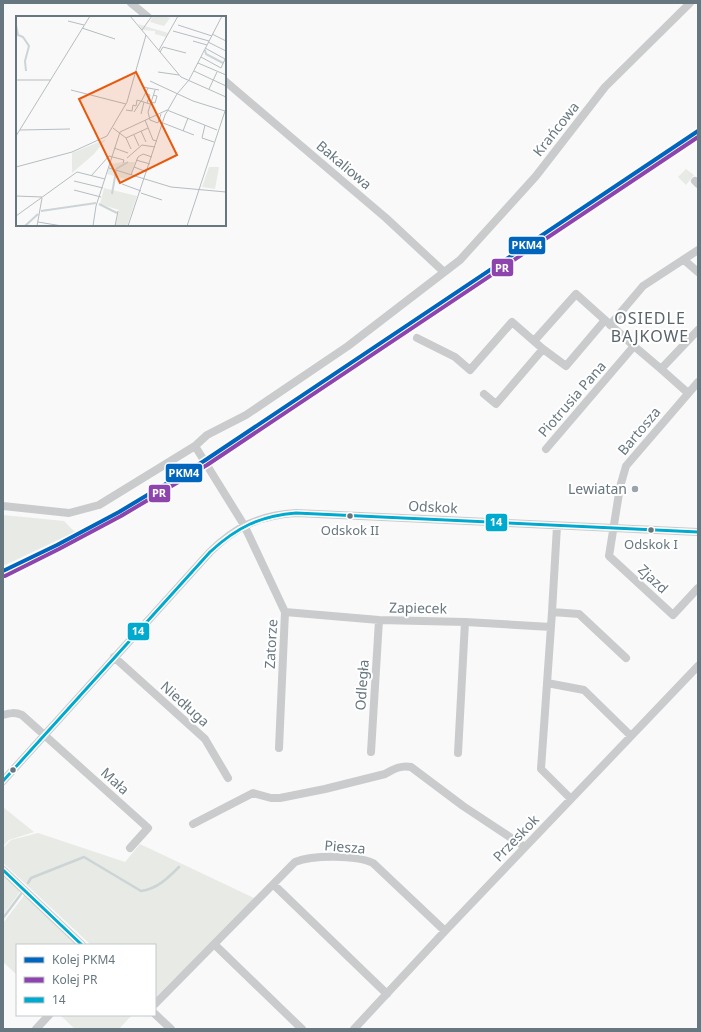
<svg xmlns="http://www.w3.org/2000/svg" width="701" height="1032" viewBox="0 0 701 1032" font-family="'Noto Sans',sans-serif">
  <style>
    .green { fill: #e8eae6 }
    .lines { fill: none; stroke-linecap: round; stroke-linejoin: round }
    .stream { stroke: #ccd4d6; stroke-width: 2.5 }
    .minor { stroke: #cacbcc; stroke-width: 8 }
    .bus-1-casing { stroke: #fff; stroke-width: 6 }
    .bus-1 { stroke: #00a9ce; stroke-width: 3 }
    .rail-1-casing { stroke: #fff; stroke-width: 7 }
    .rail-2-casing { stroke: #fff; stroke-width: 7 }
    .rail-1 { stroke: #0065bd; stroke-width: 4 }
    .rail-2 { stroke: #8e44ad; stroke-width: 4 }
    .poi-dot { fill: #9aa4aa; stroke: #fff; stroke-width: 1.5 }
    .bus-dot { fill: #67777f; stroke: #fff; stroke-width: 1.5 }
    .labels { text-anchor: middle; stroke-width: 4; stroke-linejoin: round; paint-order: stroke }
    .bus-label { font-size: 13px; fill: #67777f; stroke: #fff }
    .street-label { font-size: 14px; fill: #67777f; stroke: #fff }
    .poi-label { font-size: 14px; fill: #67777f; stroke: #fff; text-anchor: end }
    .quarter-label { font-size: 16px; letter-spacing: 1px; fill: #59646b; stroke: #fff }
    .inset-river { fill: none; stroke: #ccd4d6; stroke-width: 2 }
    .inset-road { fill: none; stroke: #b6bdc1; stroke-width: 1 }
    .view { fill: #e8590c; fill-opacity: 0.15; stroke: #e8590c; stroke-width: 2 }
    .inset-edge { fill: none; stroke: #67777f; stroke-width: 2 }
    .line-badge { stroke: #fff; stroke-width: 1.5 }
    .badge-label { font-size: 11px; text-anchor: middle; font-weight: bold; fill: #fff }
  </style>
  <rect width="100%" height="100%" fill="#f9f9f9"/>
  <path class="green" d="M686,169L694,175L686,185L678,177Z
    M3,515L64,521L75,532L3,566Z
    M3,807L34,832L9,840L3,846Z
    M38,833L125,862L140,844L254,898L155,998V945H91L3,863V848L11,840Z
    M3,872L22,889L3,915Z
    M26,893L80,945H17V975L3,962V923Z
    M60,1015H132L119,1029H75Z"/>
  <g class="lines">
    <path class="stream" d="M28,883L31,878L84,857L141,891C157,889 168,878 179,867
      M3,918L21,894"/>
    <path class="minor" d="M131,3L148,17
      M225,81L386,218L444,272
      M695,181L698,184
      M684,260L698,272
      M610,325L643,286L698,250
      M417,338L455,357L470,370L512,322L543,349
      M534,341L576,294L634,346L661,369L688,393
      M661,369L698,330
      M698,382L626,466L620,487L609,556L673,615L698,588
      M484,394L496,404L543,349L566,366L605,320
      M195,446L244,525L285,612L279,748
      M546,449L634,346
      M3,506L69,513L99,505L195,446L207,435L246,415L348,346L460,260L536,176L605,87L690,3
      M557,526L552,612L541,769L571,799
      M285,612L379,620L465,622L551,627
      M552,612L579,614L626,658
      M114,657L205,739L228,778
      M547,683L584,690L631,736
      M3,715C10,713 15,712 22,715L148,828L130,848
      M371,752L379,620
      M458,753L465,622
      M3,781L210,552C235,527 260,515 296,513L698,532
      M193,824L253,793L271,798H280L325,789L385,774C394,769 401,765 411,767L463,806L525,847
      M3,870L82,945
      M274,885L387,994
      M214,944L302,1029
      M155,1004L295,862C313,855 356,855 373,863L445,931
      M155,1014L171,1029
      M36,1029L49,1015
      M354,1029L445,931L698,666"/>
    <defs>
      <path id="bus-1" d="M3,781L210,552C237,527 260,516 296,513L698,532
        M3,870L82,945"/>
    </defs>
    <use href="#bus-1" class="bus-1-casing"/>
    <use href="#bus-1" class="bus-1"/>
    <defs>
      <path id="rail-1" d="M3,571L57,545L119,512L204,461L698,131"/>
      <path id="rail-2" d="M5,576L59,549L121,516L207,465L698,137"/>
    </defs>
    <use href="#rail-1" class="rail-1-casing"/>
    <use href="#rail-2" class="rail-2-casing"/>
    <use href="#rail-1" class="rail-1"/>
    <use href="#rail-2" class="rail-2"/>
  </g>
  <circle class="poi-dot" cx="635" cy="489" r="4"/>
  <g class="bus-dot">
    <circle cx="350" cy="516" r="3.5"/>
    <circle cx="651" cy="530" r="3.5"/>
    <circle cx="13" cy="770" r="3.5"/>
  </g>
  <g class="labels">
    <g class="bus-label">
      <text x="350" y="535">Odskok II</text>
      <text x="651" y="549">Odskok I</text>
    </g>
    <g class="street-label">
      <text transform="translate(556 129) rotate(-52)" y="5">Krańcowa</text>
      <text transform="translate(344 165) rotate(40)" y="5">Bakaliowa</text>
      <text transform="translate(572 399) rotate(-49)" y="5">Piotrusia Pana</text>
      <text transform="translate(639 431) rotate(-50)" y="5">Bartosza</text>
      <text transform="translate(433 507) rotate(3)" y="5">Odskok</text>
      <text transform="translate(653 579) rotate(43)" y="5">Zjazd</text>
      <text transform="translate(418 608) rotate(1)" y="5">Zapiecek</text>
      <text transform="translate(271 644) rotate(-87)" y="5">Zatorze</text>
      <text transform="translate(362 685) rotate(-86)" y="5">Odległa</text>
      <text transform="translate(185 704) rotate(42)" y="5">Niedługa</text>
      <text transform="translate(115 781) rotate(42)" y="5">Mała</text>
      <text transform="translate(516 838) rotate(-46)" y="5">Przeskok</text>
      <text transform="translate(345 847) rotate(5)" y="5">Piesza</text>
    </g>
    <g class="poi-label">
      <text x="627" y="494">Lewiatan</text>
    </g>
    <g class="quarter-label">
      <text x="650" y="324">OSIEDLE<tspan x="650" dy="18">BAJKOWE</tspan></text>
    </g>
  </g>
  <g transform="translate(16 16)">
    <rect width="210" height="210" fill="#f9f9f9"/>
    <path d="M137,0H147L154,2L148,10L134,6ZM122,8L152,17L150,21L139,18V15L126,14ZM90,123L78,138L56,157V137ZM108,146H119L113,164L91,158L94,148ZM193,151H203L199,173L186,171ZM88,172L121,180L111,210H99L103,194L84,188Z" fill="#e8eae6"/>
    <path class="inset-river" d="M0,9L2,19L7,21L13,30L9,45L10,55M189,34L190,38L207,47M100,153L112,146M96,178L100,155M83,188L101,197M25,195L80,187M9,210L22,198"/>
    <path class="inset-road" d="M114,0L165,61L210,81M52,5L68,9M162,9L196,20M66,12L99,23M126,14L136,0M157,15L193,25M196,18L210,25M177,25L191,29M192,26L210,35M189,32L209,43M143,34L162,0M144,36L147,31L170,37M185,41L205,52L210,41M182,47L210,59M178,55L210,70M142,56L163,59M0,64H35M134,65L177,85L209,95M127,71L143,74M193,73L201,56M55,74L110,88M139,74L132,96L134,104L142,107L145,98M129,77L134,79L131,87M125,86L132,72M135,86L139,87L141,80L137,79M120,90L121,84L134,88M110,94L116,95L117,89L120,90M151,94L201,114M118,96L125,85M125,98L128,86M129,104L137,124L141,125M147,107L178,119M189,109L186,122L198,126M97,112L110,122L115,133M4,114L54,113M125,115L130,126M167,115L172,102M104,116L151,94M118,119L123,130M0,120L74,0M110,122L132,112M98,132L112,137M111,142L126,129L139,131M120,144L134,148M0,151L56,136L91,120L111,86L130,19M118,151L131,156M93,152L155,171L210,176M115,159L122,141L127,138L136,141M75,160L93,140L108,144L107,147M58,165L87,172M106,168L125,175M58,174L85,181M125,177L146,184M0,180L26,181M0,200L61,156L89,163M22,206L46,210M21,210L26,182M77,210L80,190L104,116M99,210L102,195M112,210L149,99L161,78L173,64L206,0M171,210L210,92"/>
    <path class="view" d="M120,56L161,139L104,167L63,83Z"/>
    <rect width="210" height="210" class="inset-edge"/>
  </g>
  <g class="line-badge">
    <rect x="508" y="236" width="38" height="19" rx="4" fill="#0065bd"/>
    <rect x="491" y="258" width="23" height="19" rx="4" fill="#8e44ad"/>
    <rect x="165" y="463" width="38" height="20" rx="4" fill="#0065bd"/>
    <rect x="148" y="484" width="23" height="19" rx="4" fill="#8e44ad"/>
    <rect x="485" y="513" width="23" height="19" rx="4" fill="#00a9ce"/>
    <rect x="127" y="622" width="23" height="19" rx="4" fill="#00a9ce"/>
  </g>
  <g class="badge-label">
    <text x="527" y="249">PKM4</text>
    <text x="502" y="272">PR</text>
    <text x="184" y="477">PKM4</text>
    <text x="159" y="497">PR</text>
    <text x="496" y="526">14</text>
    <text x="138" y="635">14</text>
  </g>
  <rect width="701" height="1032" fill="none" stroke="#67777f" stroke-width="8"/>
  <rect x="16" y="944" width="140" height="72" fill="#ffffff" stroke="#c2c9cc"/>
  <rect x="24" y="957" width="20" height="6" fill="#0065bd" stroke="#c2c9cc"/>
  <text x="52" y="964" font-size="12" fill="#67777f">Kolej PKM4</text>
  <rect x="24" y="977" width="20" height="6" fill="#8e44ad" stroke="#c2c9cc"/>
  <text x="52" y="984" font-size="12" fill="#67777f">Kolej PR</text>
  <rect x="24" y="997" width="20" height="6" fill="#00a9ce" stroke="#c2c9cc"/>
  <text x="52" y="1004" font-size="12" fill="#67777f">14</text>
</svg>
